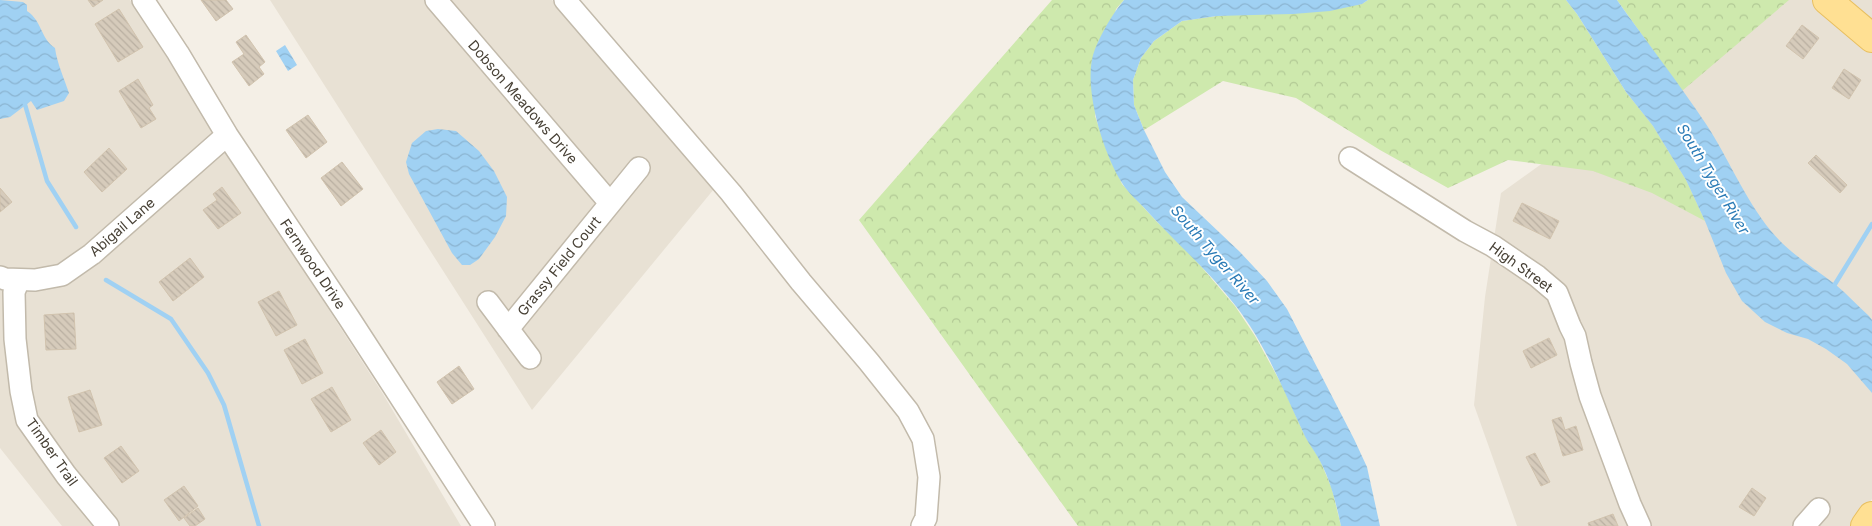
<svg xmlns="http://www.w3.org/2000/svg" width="1872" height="526" viewBox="0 0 1872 526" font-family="Inter,sans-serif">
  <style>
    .residential { fill: #e8e1d4 }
    .forest { fill: url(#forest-crowns) }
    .water { fill: url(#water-waves) }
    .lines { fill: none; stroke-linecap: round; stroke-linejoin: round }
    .stream { stroke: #a0d1f3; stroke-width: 4.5 }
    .building { fill: url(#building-back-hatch); stroke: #d1c3ae }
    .minor-casing { stroke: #c2baab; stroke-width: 24 }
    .major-casing { stroke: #e8bf60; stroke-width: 30 }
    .minor { stroke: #fff; stroke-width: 21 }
    .major { stroke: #ffe093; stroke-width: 28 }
    .labels { text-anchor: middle; stroke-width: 4; stroke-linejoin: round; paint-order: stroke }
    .street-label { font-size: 14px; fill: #474035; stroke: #fff }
    .water-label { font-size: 15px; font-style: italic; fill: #2a7bb6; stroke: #fff }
  </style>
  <defs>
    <pattern id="forest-crowns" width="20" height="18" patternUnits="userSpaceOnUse" patternTransform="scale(1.25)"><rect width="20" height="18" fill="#cee9ad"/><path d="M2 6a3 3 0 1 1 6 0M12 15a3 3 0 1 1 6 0" fill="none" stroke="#b2c995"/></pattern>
    <pattern id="water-waves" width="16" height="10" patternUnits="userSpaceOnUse" patternTransform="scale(1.25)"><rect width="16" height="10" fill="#a0d1f3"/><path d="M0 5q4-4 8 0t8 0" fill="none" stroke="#8bb4d1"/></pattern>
    <pattern id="building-back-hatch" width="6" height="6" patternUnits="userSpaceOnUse" patternTransform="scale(1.25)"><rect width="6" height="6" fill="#d6cbbb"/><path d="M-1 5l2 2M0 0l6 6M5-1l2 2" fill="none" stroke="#b9afa1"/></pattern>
  </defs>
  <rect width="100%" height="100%" fill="#f4efe6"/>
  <path class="residential" d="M0,0H130L383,394L461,526H62L0,448Z
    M270,0H552L714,189L532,410Z
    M1770,0H1872V499L1853,526H1517L1474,405L1485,297L1501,193Z"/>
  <path class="forest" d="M1052,0H1124L1116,9L1095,116L1107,151L1122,184L1157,222L1187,250L1235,306L1255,336L1283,387L1304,434L1320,460L1332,489L1341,526H1078L859,220Z
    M1368,0H1566L1577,14L1626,92L1653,126L1686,180L1705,221L1652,193L1593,171L1508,160L1448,188L1380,150L1296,98L1223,81L1144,130L1134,105L1133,80L1141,58L1154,41L1182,21L1217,16L1362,4Z
    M1617,0H1789L1682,91Z"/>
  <path class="water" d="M0,0L23,2L27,5V11C43,22 40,38 55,48C57,63 64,78 69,93L64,101L37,110L31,101L10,117L0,119Z
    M1124,0H1368L1362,4L1330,11L1293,14L1217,16L1182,21L1154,41L1141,58L1133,80L1134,105L1144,130L1165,172L1182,197L1240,252L1267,281L1287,309L1354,439L1367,467L1380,526H1341C1336,503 1331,482 1320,461C1315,451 1307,442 1303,432C1283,389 1265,343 1235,305C1209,271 1176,243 1147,211C1139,202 1128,193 1122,183C1103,153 1081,83 1095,49C1102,32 1113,13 1124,0Z
    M1566,0H1617C1646,41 1678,82 1706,124C1729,159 1744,198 1771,231C1789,253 1814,268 1836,285C1847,294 1858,306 1869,316L1872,320V393L1847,364L1826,349L1808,339L1787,333L1765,322L1742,301L1726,273L1705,221L1686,180L1653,126L1626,92L1577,14Z
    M285,45L297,65L288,71L276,51Z
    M438,129L456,131L479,151L494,171L507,197L506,216L495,237L479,259L470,265H462L452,253L409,174L406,162L412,143L426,131Z"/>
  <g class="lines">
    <path class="stream" d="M24,101L47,181L76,227
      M106,280L171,319L208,373L224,405L259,526
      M1832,289L1872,224"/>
  </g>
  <path class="building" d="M88,0H103L93,7Z
    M201,0H226L233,9L216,21Z
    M119,9L143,47L118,62L95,24Z
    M1802,25L1819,38L1803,59L1786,46Z
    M246,35L265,62L259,67L264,74L249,86L232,62L244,54L236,42Z
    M1844,69L1861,80L1849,99L1832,88Z
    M138,79L153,105L149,108L156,119L141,128L119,91Z
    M308,115L327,142L306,158L286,130Z
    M109,148L127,169L102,192L84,172Z
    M1816,155L1847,185L1840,193L1808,163Z
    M342,162L363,189L341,206L321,178Z
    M222,187L241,213L218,229L203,210L217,200L213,194Z
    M0,188L12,202L0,212Z
    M1522,203L1559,221L1550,239L1513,221Z
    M190,258L204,277L173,301L159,282Z
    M279,291L297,325L276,336L258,302Z
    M74,313L76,349L46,350L44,315Z
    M1549,338L1557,355L1531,368L1523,351Z
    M305,339L323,373L302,384L284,350Z
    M459,366L474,389L452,404L437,382Z
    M332,387L351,420L331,432L311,399Z
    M90,390L102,425L79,432L68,397Z
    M1561,417L1565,430L1576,426L1583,450L1563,456L1552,420Z
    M381,430L396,452L379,465L363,443Z
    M121,446L139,471L122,483L104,458Z
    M1535,453L1550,482L1541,486L1526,457Z
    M184,486L198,506L179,521L164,500Z
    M1752,488L1766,498L1754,516L1739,507Z
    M198,508L205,519L195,526H190L184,518Z
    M1613,514L1618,526H1589L1588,523Z"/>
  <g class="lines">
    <defs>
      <path id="minor" d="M143,0L178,53L227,135L349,318L484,526
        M436,0L610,203
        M565,0L731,193L801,282L869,362L908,411L923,439L929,477L926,518L922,526
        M1350,158L1465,231L1493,246L1537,276L1557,293L1570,326L1575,336L1581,363L1590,396L1630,504L1640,526
        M0,277L5,279L35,280L62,275L92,254L227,135
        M19,280L14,292L15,339L21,391L27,420L66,475L108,526
        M488,302L530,358
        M508,329L639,168
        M1804,526L1819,509"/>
      <path id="major" d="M1827,0L1872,38
        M1865,526L1872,516"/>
    </defs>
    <use href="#minor" class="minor-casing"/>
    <use href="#major" class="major-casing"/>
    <use href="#minor" class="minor"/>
    <use href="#major" class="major"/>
  </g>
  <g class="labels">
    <g class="street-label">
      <text transform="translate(523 102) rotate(49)" y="5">Dobson Meadows Drive</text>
      <text transform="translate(122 227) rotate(-41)" y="5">Abigail Lane</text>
      <text transform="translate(313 264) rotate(56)" y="5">Fernwood Drive</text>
      <text transform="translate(559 266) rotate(-51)" y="5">Grassy Field Court</text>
      <text transform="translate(1521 267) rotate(36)" y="5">High Street</text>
      <text transform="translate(52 452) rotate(55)" y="5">Timber Trail</text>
    </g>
    <g class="water-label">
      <text transform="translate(1713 179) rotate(59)" y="5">South Tyger River</text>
      <text transform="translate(1215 255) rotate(49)" y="5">South Tyger River</text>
    </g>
  </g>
</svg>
